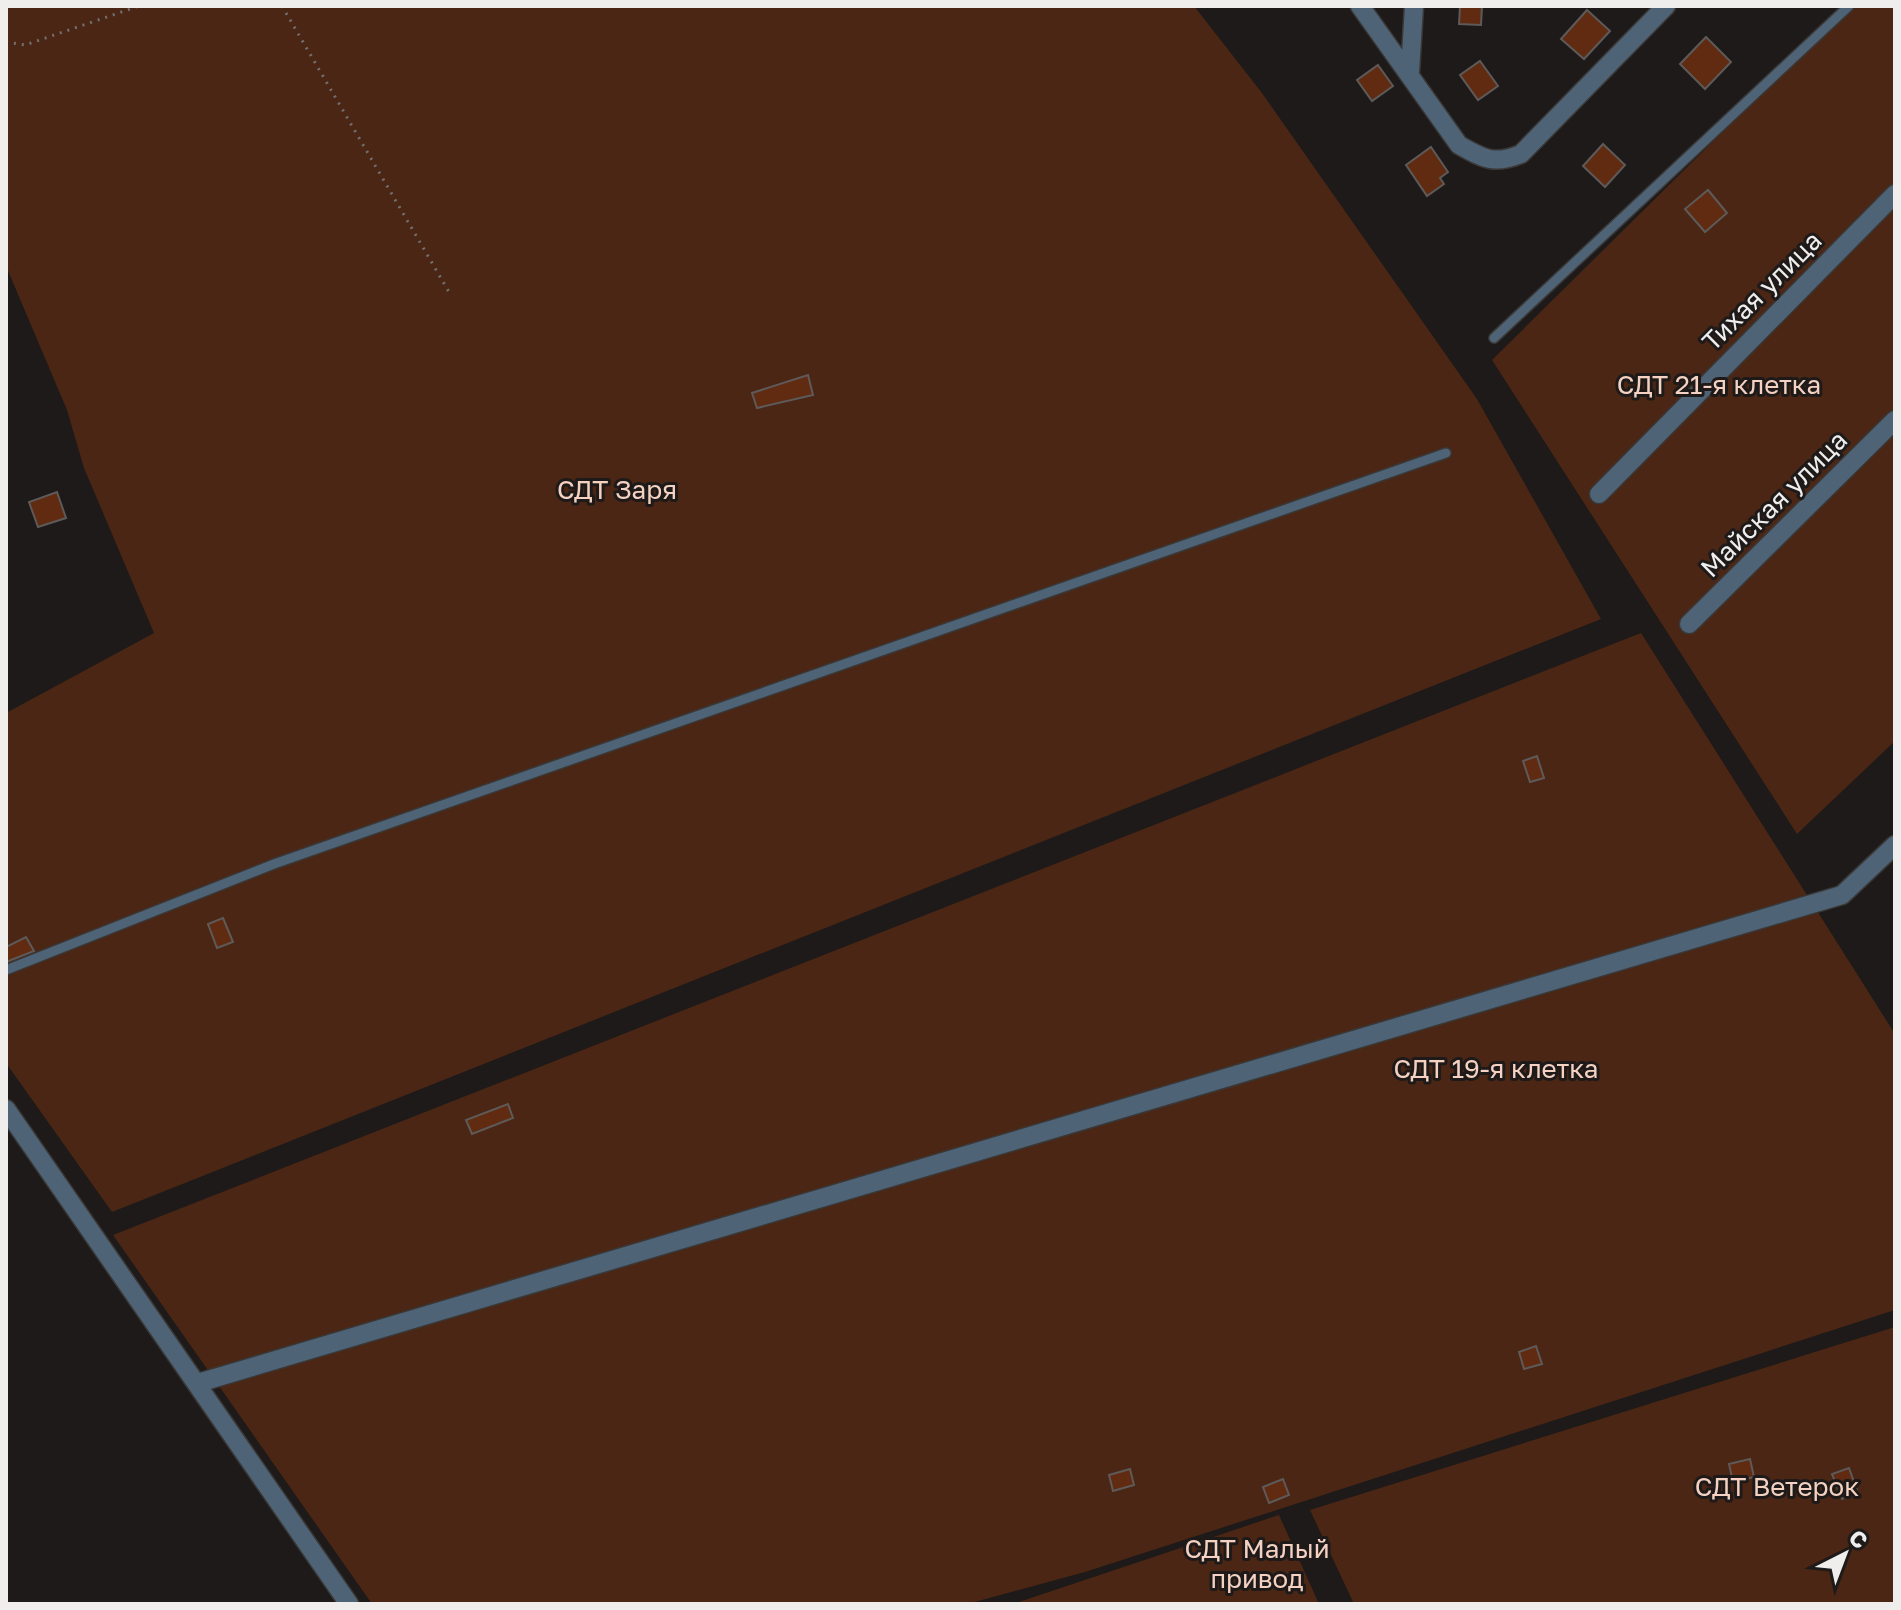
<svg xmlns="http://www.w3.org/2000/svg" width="1901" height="1610" viewBox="0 0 1901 1610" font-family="'Golos Text',sans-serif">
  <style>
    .green { fill: #4b2614 }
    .building { fill: #602b10; stroke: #5d5a59; stroke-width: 2 }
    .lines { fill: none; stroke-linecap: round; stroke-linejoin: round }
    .service-casing { stroke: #3a3837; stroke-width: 12 }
    .minor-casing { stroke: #3a3837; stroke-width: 21 }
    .path { stroke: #72706f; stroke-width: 3; stroke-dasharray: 2 6; stroke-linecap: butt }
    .service { stroke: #4f6376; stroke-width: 9 }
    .minor { stroke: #4f6376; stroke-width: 18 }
    .labels { text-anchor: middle; stroke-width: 6; stroke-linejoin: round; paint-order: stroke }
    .street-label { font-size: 26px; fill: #efeeed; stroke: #1d1a19 }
    .park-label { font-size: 26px; fill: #f5d1c1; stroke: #1d1a19 }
  </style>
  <rect width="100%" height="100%" fill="#1d1a19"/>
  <path class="green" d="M6,6H1194L1262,93L1477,399L1601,619L112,1212L6,1063V713L154,633L84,468L67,410L6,266Z
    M1850,6H1895V741L1797,834L1492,360Z
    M1641,633L1895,1034V1310L1085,1572L967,1604H372L113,1235Z
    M1895,1327V1604H1354L1310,1510Z
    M1279,1515L1319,1604H1013Z"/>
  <path class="building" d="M1460,6H1482L1481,25L1459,24Z
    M1587,10L1610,31L1584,59L1561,39Z
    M1706,37L1731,62L1705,89L1680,64Z
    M1480,61L1498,86L1478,100L1460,75Z
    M1378,65L1393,86L1372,101L1357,80Z
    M1603,144L1625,165L1605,187L1583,166Z
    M1431,147L1448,172L1440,178L1444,184L1427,196L1406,165Z
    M1708,190L1727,213L1705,232L1685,209Z
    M808,375L813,395L757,408L752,393Z
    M57,492L66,518L38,527L29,502Z
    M1537,756L1544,778L1530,782L1523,761Z
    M223,918L233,942L217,948L208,924Z
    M26,937L34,951L6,962V947Z
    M508,1104L513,1118L472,1134L466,1120Z
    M1536,1346L1542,1364L1524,1369L1519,1352Z
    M1750,1459L1754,1477L1733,1482L1729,1464Z
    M1849,1468L1858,1493L1842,1499L1832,1474Z
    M1130,1469L1134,1485L1113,1491L1109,1475Z
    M1283,1479L1289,1495L1269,1503L1263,1487Z"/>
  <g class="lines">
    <defs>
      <path id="service" d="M1494,338L1849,6
        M6,970L274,864L1446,453"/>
      <path id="minor" d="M1360,6L1459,145C1484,159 1494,165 1521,154L1666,6
        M1410,72L1414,6
        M1599,494L1895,194
        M1689,624L1895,420
        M6,1109L349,1604
        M198,1383L1842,895L1895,845"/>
    </defs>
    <use href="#service" class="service-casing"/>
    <use href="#minor" class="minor-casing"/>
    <path class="path" d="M282,6L449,292
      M6,42L25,45L139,6"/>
    <use href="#service" class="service"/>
    <use href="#minor" class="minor"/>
  </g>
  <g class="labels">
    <g class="street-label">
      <text transform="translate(1762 291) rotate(-45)" y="9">Тихая улица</text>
      <text transform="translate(1774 504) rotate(-45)" y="9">Майская улица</text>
    </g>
    <g class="park-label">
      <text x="1719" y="394">СДТ 21-я клетка</text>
      <text x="617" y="499">СДТ Заря</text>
      <text x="1496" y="1078">СДТ 19-я клетка</text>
      <text x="1777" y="1496">СДТ Ветерок</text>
      <text x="1257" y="1558">СДТ Малый<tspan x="1257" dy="30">привод</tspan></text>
    </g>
  </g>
  <rect width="1901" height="1610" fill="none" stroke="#efeeed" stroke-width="16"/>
  <g transform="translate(1845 1554) rotate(42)" stroke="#1d1a19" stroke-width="6" paint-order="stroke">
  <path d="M0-6L14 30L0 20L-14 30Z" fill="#efeeed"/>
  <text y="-12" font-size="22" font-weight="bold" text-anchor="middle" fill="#efeeed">С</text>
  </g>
</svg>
